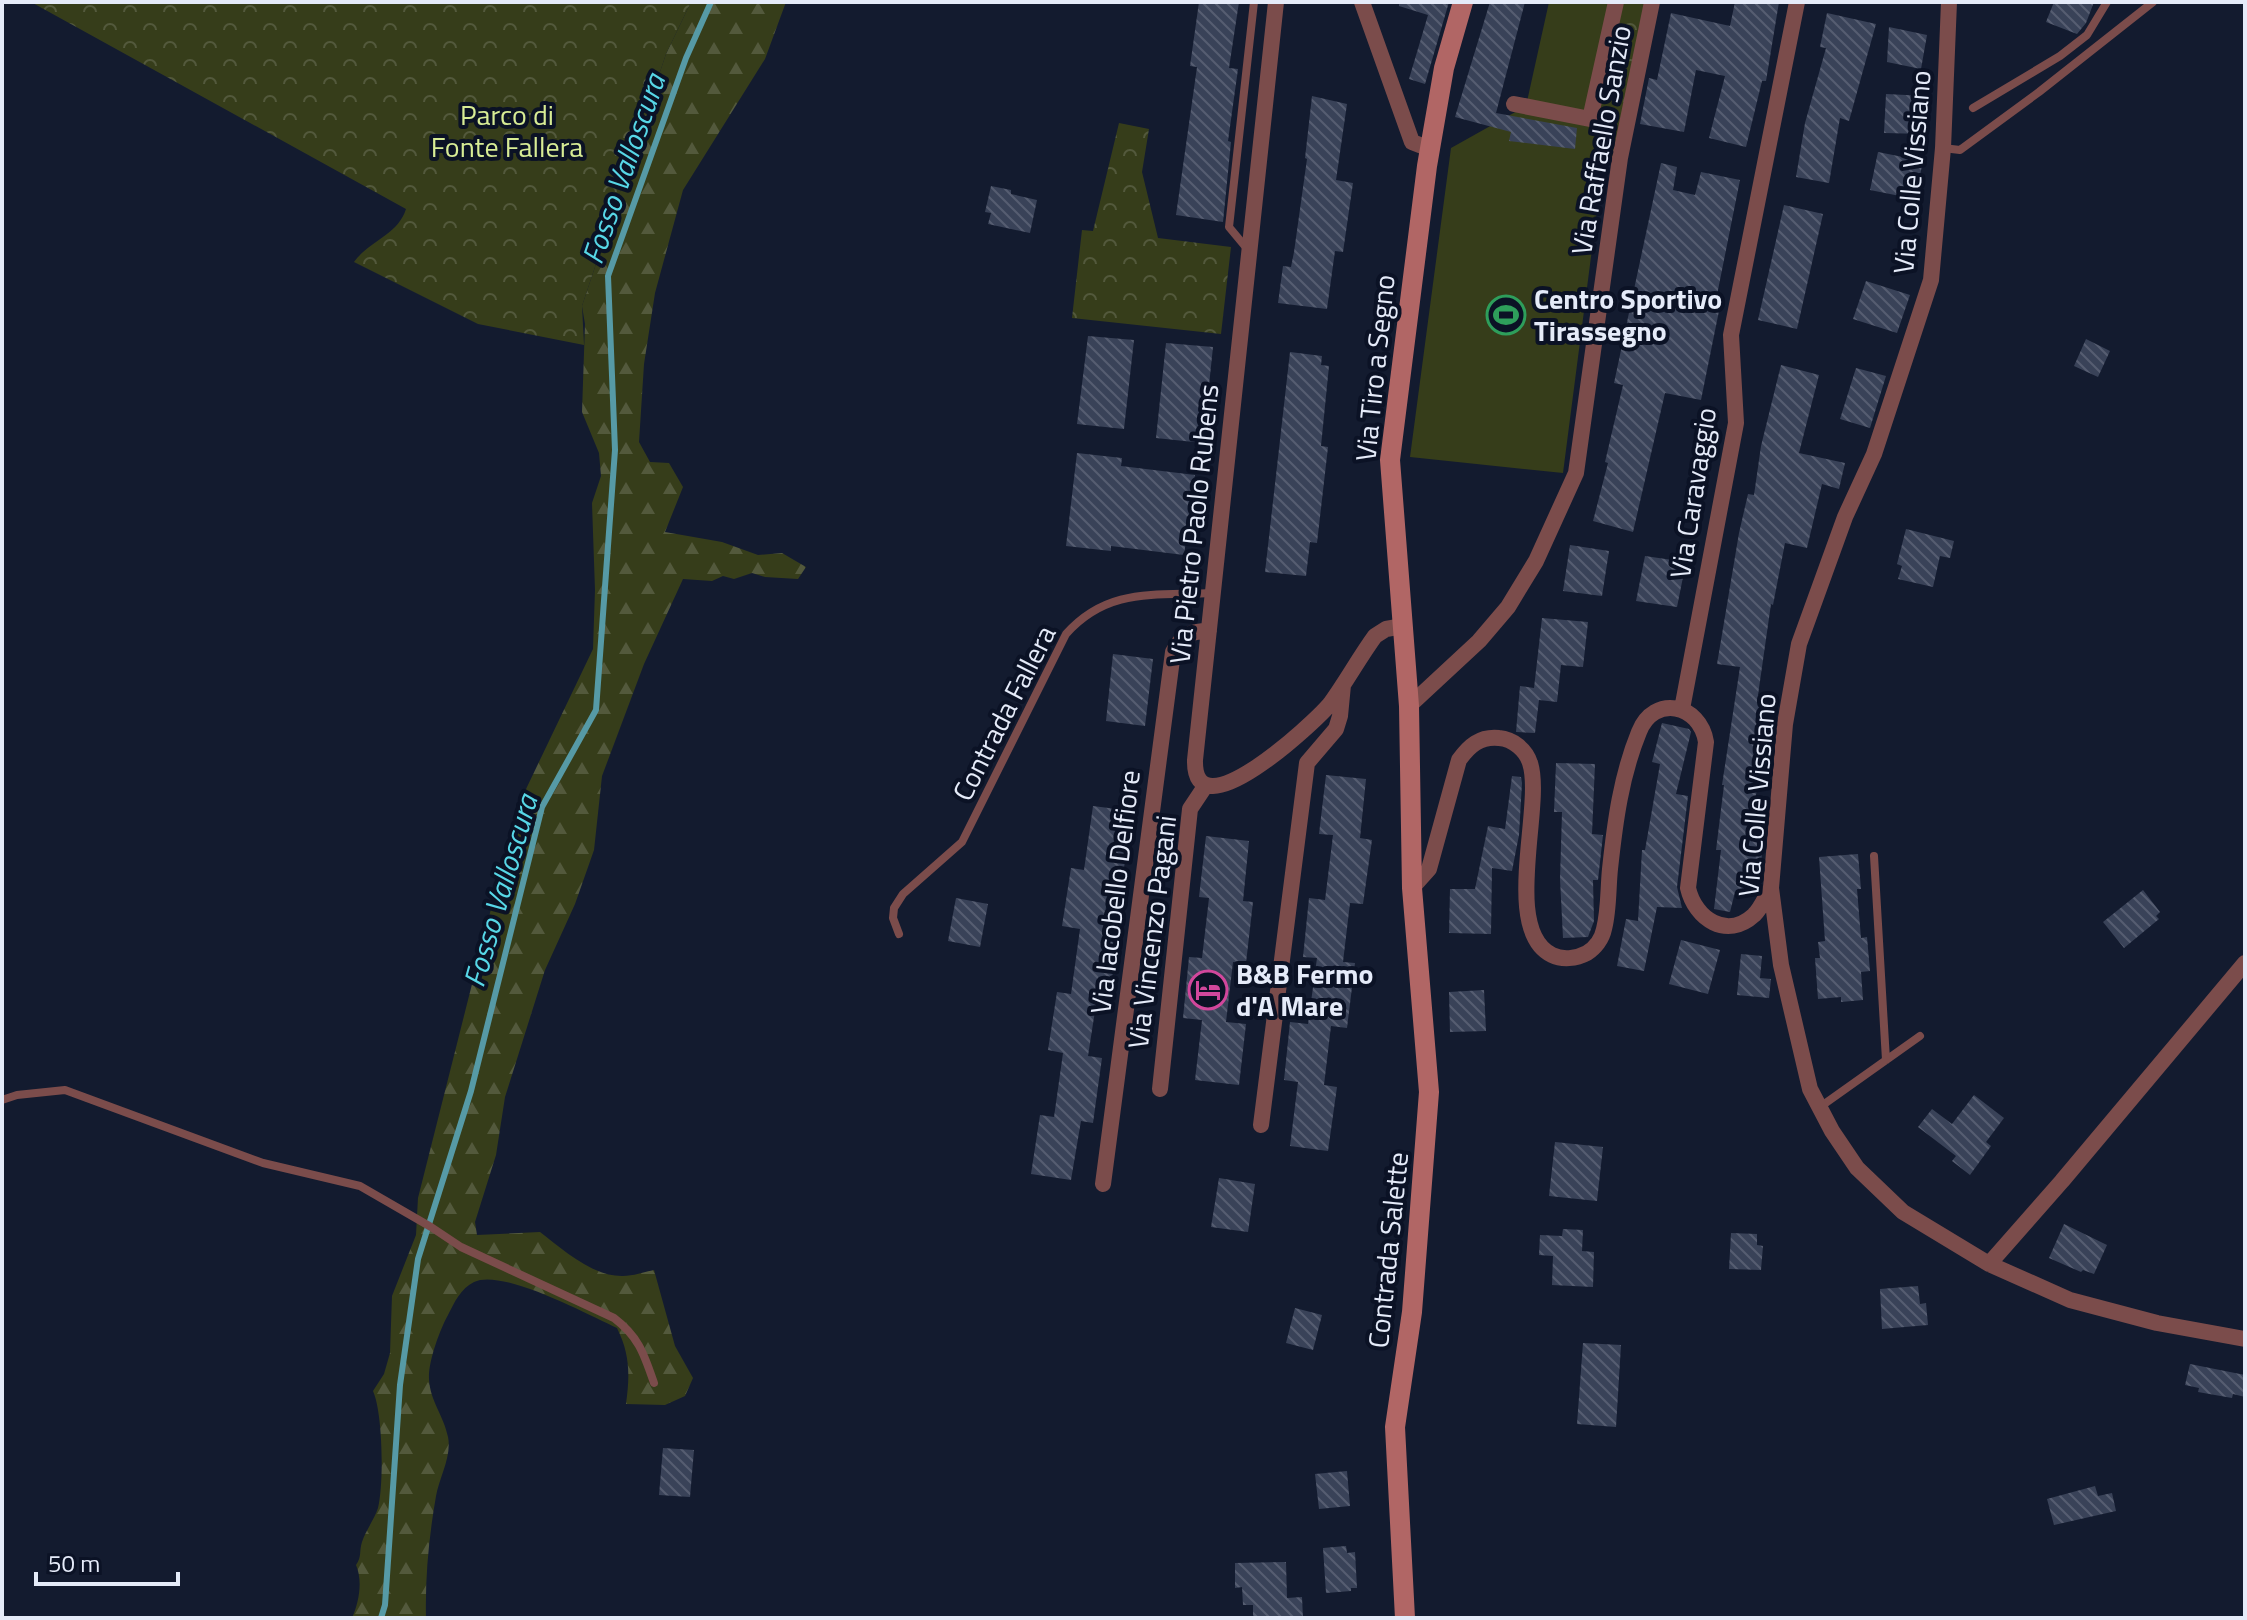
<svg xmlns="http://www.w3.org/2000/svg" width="2247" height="1620" viewBox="0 0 2247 1620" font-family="'Titillium Web',sans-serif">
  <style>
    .grass { fill: #363d1a }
    .forest { fill: url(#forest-firs) }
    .park { fill: url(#park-crowns) }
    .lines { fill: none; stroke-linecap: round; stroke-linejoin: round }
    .stream { stroke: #569aa6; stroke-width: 6 }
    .building { fill: url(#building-back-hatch) }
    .lane { stroke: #7b4c4b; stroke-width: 8 }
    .street { stroke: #7b4c4b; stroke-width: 16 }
    .secondary { stroke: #b16665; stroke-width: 20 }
    .labels { text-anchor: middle; stroke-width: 8; stroke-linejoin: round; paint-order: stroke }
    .park-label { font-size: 28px; fill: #d8ec95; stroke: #0b1225 }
    .street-label { font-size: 28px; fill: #e5ebf9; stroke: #0b1225 }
    .poi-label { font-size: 28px; font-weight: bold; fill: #e5ebf9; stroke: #0b1225; text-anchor: start }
    .water-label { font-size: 30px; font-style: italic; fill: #57d7e7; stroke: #0b1225 }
  </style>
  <defs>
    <pattern id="forest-firs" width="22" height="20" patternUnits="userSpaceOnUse" patternTransform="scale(2)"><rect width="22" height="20" fill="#363d1a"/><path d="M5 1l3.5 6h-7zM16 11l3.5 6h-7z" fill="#53593c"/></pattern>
    <pattern id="park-crowns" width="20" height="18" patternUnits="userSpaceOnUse" patternTransform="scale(2)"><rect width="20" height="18" fill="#363d1a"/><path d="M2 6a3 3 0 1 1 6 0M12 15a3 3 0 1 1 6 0" fill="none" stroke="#53593c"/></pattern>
    <pattern id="building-back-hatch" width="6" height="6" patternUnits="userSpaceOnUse" patternTransform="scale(2)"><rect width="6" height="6" fill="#394258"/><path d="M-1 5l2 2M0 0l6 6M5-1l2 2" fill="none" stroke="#565d71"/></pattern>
  </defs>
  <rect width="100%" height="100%" fill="#131b2f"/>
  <path class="grass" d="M1549,2H1617L1590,119L1602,172L1563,473L1410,457L1451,148L1526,106Z"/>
  <path class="forest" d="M691,2H786L765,59L683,190L655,293L644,364L639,442L650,462L669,463L683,487L665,532L722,542L758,555L782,553L806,567L798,579L765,577L752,573L734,579L723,576L712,581L683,579L644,664L602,776L594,850L575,904L545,970L505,1097L496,1155L475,1222L477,1235L540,1232C562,1249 593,1277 623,1276C633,1276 644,1272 654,1270L675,1346L693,1378L685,1396L665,1405L626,1404C630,1375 630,1354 617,1328C588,1315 502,1268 474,1282C461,1288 454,1303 448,1315C440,1329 428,1362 429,1379C430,1401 444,1416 448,1437C452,1456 439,1478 436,1496C429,1536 425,1577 426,1618H352C359,1602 363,1581 356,1565C362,1557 359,1551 362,1542C366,1530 374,1520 378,1508C384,1484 383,1413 373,1391L384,1374L390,1353L392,1296L416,1235L418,1198L516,810L593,649L595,590L592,503L601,476L599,453L582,412L585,324L582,306L666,54Z"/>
  <path class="park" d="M31,2H691L666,54L582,306L584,345L478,324L354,262C369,241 398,235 406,209Z
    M1616,2H1652L1620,158L1589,153L1590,119Z
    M1119,123L1149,129L1142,172L1158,238L1231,247L1221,334L1072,318L1082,230L1093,231Z"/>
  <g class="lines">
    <path class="stream" d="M381,1618L385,1605L400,1385L418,1259L471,1091L542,807L596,710L615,450L608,276L686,58L711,2"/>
  </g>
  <path class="building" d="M1199,2H1239L1229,68L1238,69L1228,141L1231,142L1223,222L1176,215L1197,67L1190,66Z
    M1399,2H1449L1425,84L1409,79L1428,15L1399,6Z
    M1490,2H1525L1496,113L1577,128L1575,149L1509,141L1511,132L1455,117Z
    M1735,2H1779L1766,81H1762L1746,147L1709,138L1725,76L1696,70L1684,132L1640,124L1649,78L1657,80L1671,13L1730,26Z
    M2054,2H2094L2086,23L2077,34L2046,22Z
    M1827,13L1876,24L1849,121L1840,118L1829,183L1796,177L1805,123L1826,48L1820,47Z
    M1889,27L1927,35L1921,69L1887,62Z
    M1886,94L1926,96L1924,134L1884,133Z
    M1312,96L1347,104L1336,180L1353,183L1343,252L1335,251L1327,309L1278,303L1283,266L1291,267L1294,252L1307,159L1305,158Z
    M1878,152L1923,161L1915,199L1870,190Z
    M1661,163L1677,167L1673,190L1695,195L1701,172L1740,180L1716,300L1721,301L1701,400L1665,393L1633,532L1593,521L1608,463L1605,462L1623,385L1614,383Z
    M991,186L1011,190V194L1037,200L1030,233L988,224L991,213L985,212Z
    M1784,205L1823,214L1797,329L1758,320Z
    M1866,281L1910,295L1897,333L1853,319Z
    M1088,336L1134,340L1124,429L1077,424Z
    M2086,339L2110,351L2098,377L2074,366Z
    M1166,343L1213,347L1203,443L1156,438Z
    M1290,352L1322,356L1321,365L1329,366L1321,446L1328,447L1317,543L1310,542L1306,576L1265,572Z
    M1781,365L1819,375L1799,453L1845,463L1839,489L1822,484L1807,548L1785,543L1773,605L1771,604L1758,695L1774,697L1753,811L1766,812L1762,855L1754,895L1735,892L1730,912L1714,909L1721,850H1716L1724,785H1722L1740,667L1717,664L1739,533L1748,494L1754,495L1761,446Z
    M1856,368L1886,376L1870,428L1840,419Z
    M1077,453L1122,458L1121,466L1195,475L1184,555L1111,546V551L1066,546Z
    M1906,529L1954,541L1950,558L1940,556L1933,587L1898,579L1902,566L1897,564Z
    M1570,545L1609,551L1602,596L1563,591Z
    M1645,556L1686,562L1677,607L1636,601Z
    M1542,618L1588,622L1583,667L1561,665L1557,702L1539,700L1535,733L1516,732L1520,686L1534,688Z
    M1113,654L1153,659L1145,726L1106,721Z
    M1662,723L1689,729L1691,732L1676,794L1688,796L1677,887L1682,908L1657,907L1644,971L1617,966L1626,919L1638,921L1642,850H1645L1660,764L1652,762Z
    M1556,763L1595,764L1592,834L1603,835L1598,880H1593L1594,921L1588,937L1563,938L1560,879L1562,812H1554Z
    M1326,775L1366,779L1360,838L1372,840L1363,904L1350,903L1343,962L1355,963L1347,1028L1331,1026L1324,1085L1337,1087L1328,1151L1290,1146L1298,1082L1284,1080L1290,1022L1308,1024L1317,958L1303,957L1309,898L1325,900L1333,835L1319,834Z
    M1512,776L1521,777L1522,783L1519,835L1512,871L1492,868L1491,934L1449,933L1450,889H1475L1488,826L1505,829Z
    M1093,806L1132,811L1123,875L1111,874L1102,933L1118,935L1109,1000L1097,998L1088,1056L1102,1058L1093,1123L1081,1121L1071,1180L1031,1174L1040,1115L1054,1117L1063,1053L1048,1050L1057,992L1071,994L1080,929L1062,926L1071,868L1084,870Z
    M1206,836L1249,841L1243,901L1253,902L1246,963L1233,962L1226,1022L1246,1024L1239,1085L1195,1080L1202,1020L1183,1018L1189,957L1202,958L1209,898L1199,897Z
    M1858,854L1861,889H1857L1861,938L1867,937L1870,971L1861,972L1863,1000L1841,1002V997L1818,999L1815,958H1820L1818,942L1825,941L1819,857Z
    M2143,890L2160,912L2156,916L2159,919L2124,948L2103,922Z
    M956,898L988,904L980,947L948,941Z
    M1681,940L1720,950L1708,994L1669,984Z
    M1741,954L1762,956L1760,978L1771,979L1769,998L1737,995Z
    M1484,990L1486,1031L1450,1032L1449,992Z
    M1974,1095L2004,1118L1986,1142L1991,1146L1970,1175L1952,1161L1956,1156L1918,1127L1932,1109L1952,1124Z
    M1555,1142L1603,1147L1597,1201L1549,1196Z
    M1219,1178L1255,1184L1248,1232L1211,1227Z
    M2064,1224L2107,1245L2094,1274L2083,1270L2081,1272L2049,1258Z
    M1563,1229L1583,1230L1582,1251L1594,1252L1593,1287L1552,1285L1553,1256L1539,1255L1540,1235L1562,1236Z
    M1731,1233L1757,1234V1245L1763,1246L1761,1270L1729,1269Z
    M1918,1286L1920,1304L1926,1303L1928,1325L1882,1329L1880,1289Z
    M1295,1308L1322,1315L1313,1350L1286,1343Z
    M1583,1343L1621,1345L1616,1427L1577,1424Z
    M2190,1364L2245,1375V1397L2233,1394L2232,1398L2198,1392L2199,1388L2185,1385Z
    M663,1448L694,1450L690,1497L659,1495Z
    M1347,1471L1350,1506L1319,1509L1315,1474Z
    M2095,1486L2098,1496L2112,1493L2116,1511L2054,1525L2047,1499Z
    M1346,1546L1347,1553L1355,1552L1357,1588H1351V1591L1326,1593L1323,1548Z
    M1286,1562L1287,1598L1302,1597L1303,1618H1253V1605H1243L1242,1587L1235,1588V1563Z"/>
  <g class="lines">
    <path class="lane" d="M1973,108L2060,56L2087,35L2107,2
      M1943,148L1960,150L2039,92L2153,2
      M1249,251L1229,227L1254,2
      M1874,856L1886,1060
      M899,934L893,918L894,908L903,894L962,842L1066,634C1108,587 1155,596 1212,593
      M2,1100L17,1095L65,1090L263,1163L360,1186L431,1227L461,1247L614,1318C639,1337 644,1354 654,1383
      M1820,1107L1920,1036"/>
    <path class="street" d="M1276,2L1195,760C1193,836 1314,723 1330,704C1346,682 1359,658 1375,636L1386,629L1403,626
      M1362,2L1412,142L1430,149
      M1949,2L1943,148L1931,280L1874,454L1845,517L1799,644L1785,724L1771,888L1781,965L1810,1089L1832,1131L1857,1168L1903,1212L1989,1264L2070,1300L2157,1323L2245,1339
      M1514,104L1590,119L1616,2
      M1409,706L1479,641L1508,607L1536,561L1576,473L1620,158L1652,2
      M1682,709L1736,423L1731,335L1797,2
      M1412,888L1429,869L1459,760C1469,746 1480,736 1499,738C1513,739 1526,750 1530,763C1544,805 1501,930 1552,955C1562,960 1576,959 1587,953C1595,948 1602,939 1604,929C1609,910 1608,888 1610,869C1615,822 1621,776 1639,732C1654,694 1700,704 1706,742L1688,888C1695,919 1727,940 1754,915C1762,907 1765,897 1771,888
      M1160,1089L1190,809L1206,785
      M1261,1125L1307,763L1336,729L1340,716L1343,685
      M1103,1184L1173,652C1182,635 1190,631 1209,631
      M1989,1264L2062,1181L2245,963"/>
    <path class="secondary" d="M1405,1618L1395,1427L1412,1312L1429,1092L1412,888L1409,706L1390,460L1427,166L1444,68L1463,2"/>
  </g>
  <defs>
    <symbol id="stadium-ring" viewBox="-11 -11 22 22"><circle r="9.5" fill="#0b1225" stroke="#2e9e5b" stroke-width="1.5"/><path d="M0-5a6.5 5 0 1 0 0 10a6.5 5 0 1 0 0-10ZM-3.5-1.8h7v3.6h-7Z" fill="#2e9e5b"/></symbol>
    <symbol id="hotel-ring" viewBox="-11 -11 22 22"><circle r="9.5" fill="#0b1225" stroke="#d1479c" stroke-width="1.5"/><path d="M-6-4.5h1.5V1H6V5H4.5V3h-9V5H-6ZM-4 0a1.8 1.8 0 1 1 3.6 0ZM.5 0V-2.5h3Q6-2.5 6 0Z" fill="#d1479c"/></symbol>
  </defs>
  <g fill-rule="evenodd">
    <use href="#stadium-ring" x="1484" y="293" width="44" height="44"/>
    <use href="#hotel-ring" x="1186" y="968" width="44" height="44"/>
  </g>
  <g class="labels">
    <g class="park-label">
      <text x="507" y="125">Parco di<tspan x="507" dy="32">Fonte Fallera</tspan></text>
    </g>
    <g class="street-label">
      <text transform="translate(1601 140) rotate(-80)" y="10">Via Raffaello Sanzio</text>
      <text transform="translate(1912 172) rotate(-85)" y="10">Via Colle Vissiano</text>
      <text transform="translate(1375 368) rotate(-84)" y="10">Via Tiro a Segno</text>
      <text transform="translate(1693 493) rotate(-81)" y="10">Via Caravaggio</text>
      <text transform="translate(1194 524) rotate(-84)" y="10">Via Pietro Paolo Rubens</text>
      <text transform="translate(1004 713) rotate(-63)" y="10">Contrada Fallera</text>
      <text transform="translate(1757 795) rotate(-85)" y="10">Via Colle Vissiano</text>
      <text transform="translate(1115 892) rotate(-83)" y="10">Via Iacobello Delfiore</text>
      <text transform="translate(1152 932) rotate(-83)" y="10">Via Vincenzo Pagani</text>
      <text transform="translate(1388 1250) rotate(-84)" y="10">Contrada Salette</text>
    </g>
    <g class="poi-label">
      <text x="1534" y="309">Centro Sportivo<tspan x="1534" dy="32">Tirassegno</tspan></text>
      <text x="1236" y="984">B&amp;B Fermo<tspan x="1236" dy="32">d'A Mare</tspan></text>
    </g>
    <g class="water-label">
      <text transform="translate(624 169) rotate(-71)" y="10">Fosso Valloscura</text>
      <text transform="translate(501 891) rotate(-74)" y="10">Fosso Valloscura</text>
    </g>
  </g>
  <rect width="2247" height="1620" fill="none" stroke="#e5ebf9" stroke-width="8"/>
  <path d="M36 1572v12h142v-12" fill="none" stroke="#e5ebf9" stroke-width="4"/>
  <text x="48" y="1572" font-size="24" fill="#e5ebf9" stroke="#0b1225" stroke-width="6" paint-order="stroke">50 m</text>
</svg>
